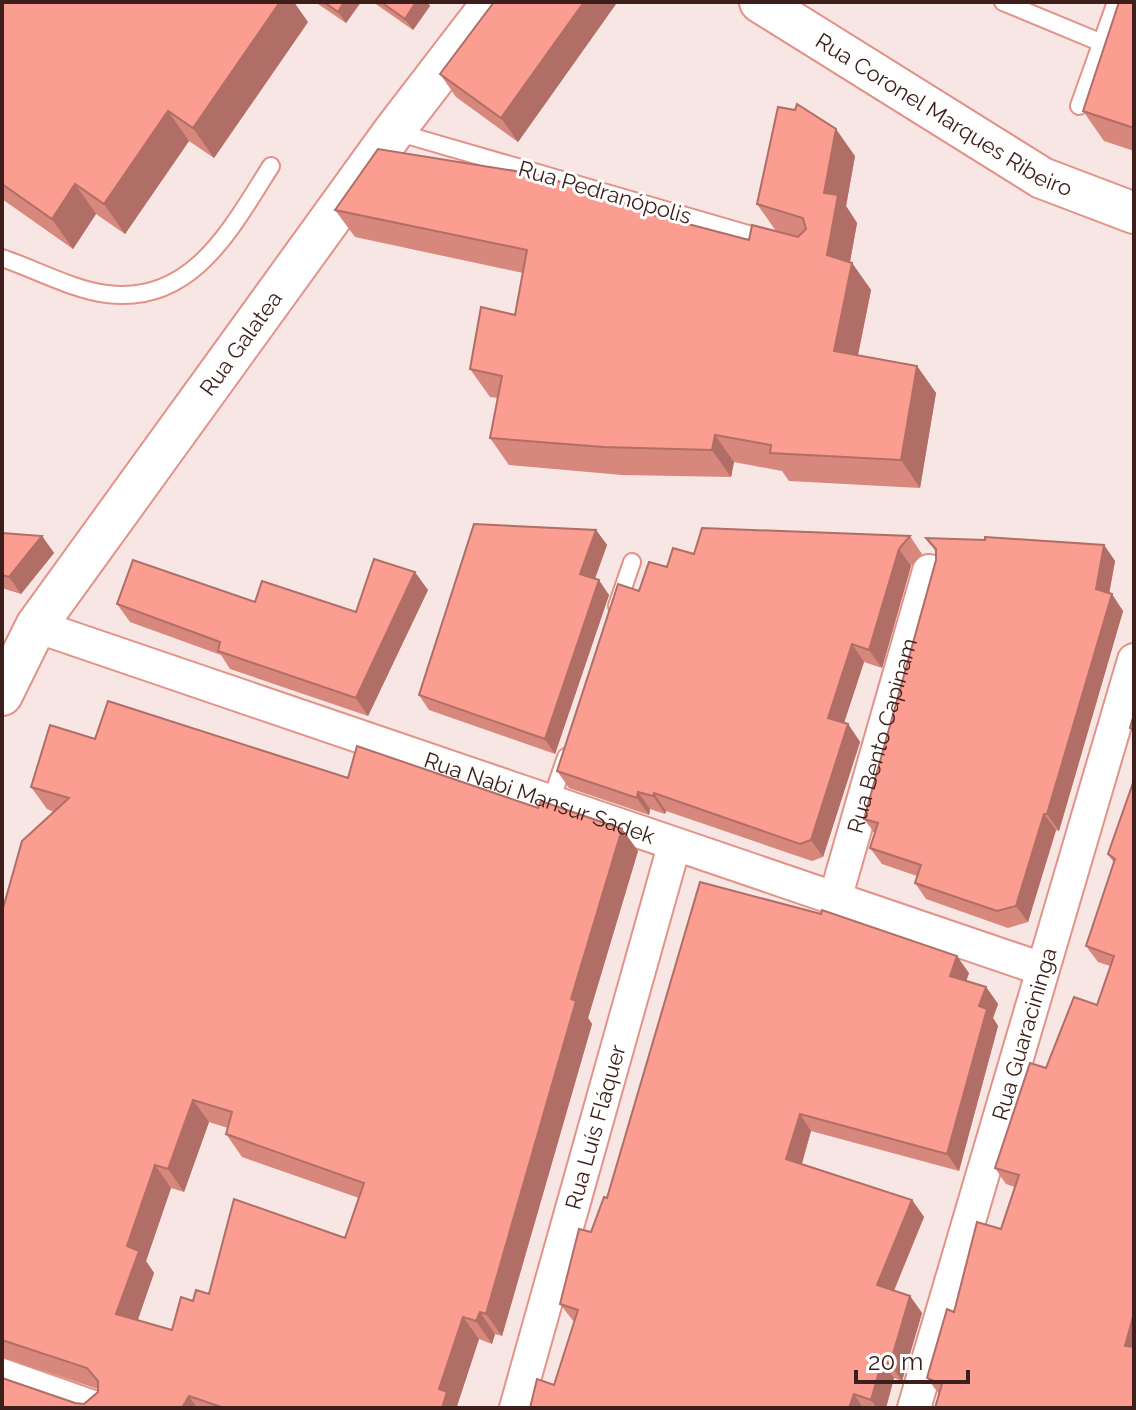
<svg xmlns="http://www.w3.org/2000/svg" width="1136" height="1410" viewBox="0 0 1136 1410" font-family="Raleway,sans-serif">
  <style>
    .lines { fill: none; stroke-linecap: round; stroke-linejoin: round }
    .service-casing { stroke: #e29389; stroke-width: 20 }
    .minor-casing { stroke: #e29389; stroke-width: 36 }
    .tertiary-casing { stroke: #e29389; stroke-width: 44 }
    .service { stroke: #fff; stroke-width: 16 }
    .minor { stroke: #fff; stroke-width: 32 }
    .tertiary { stroke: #fff; stroke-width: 40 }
    .wall { fill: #d8877d; fill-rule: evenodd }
    .shaded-wall { fill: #b06e66 }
    .building { fill: #fb9d91; stroke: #b06e66; stroke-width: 2; fill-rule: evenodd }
    .labels { text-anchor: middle; stroke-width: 6; stroke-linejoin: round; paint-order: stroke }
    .street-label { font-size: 22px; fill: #3d1e1b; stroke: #fff }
  </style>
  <rect width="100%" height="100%" fill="#f7e6e3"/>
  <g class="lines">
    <defs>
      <path id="service" d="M1003,2L1102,43
        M1079,106L1116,2
        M396,132L769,240
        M2,258C35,269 73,290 107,294C193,305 232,227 271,166
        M617,606L632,562
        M551,801L566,757"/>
      <g id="minor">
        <path id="s1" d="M36,626L1042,969"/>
        <path id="s2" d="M835,899L929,571"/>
        <path d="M2,1375L96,1408"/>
        <path id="s3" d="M516,1408L674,846"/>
        <path id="s4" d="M914,1408L1134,660"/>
      </g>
      <g id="tertiary">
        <path id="s5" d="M760,2L1042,178L1134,213"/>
        <path id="s6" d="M2,695L36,626L394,131L493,2"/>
      </g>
    </defs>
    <use href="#service" class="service-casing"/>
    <use href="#minor" class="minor-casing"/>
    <use href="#tertiary" class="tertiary-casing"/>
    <use href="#service" class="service"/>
    <use href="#minor" class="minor"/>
    <use href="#tertiary" class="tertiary"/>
  </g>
  <path class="wall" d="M2,2L308,22L214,158L189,141L125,234L96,214L73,249L2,199Z
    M315,2H361L346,23Z
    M373,2H427L430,6L413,30Z
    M1134,2V151L1104,141L1083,111Z
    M616,4L518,142L456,97L440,74Z
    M855,156L846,206L857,223L850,262L852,263L871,290L858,355L917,366L936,393L920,488L789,481L782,471L734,462L731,477L622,475L509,465L490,438L498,398L490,397L470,369L515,315L523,273L355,237L335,210L635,211L749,240L776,231L757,204Z
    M596,530L607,545L595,579L609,595L555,754L429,710L419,695Z
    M2,533L42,536L54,553L21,594L2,588Z
    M910,536L922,554L911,566L882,668L864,662L844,723L848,724L860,742L823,857L812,861L666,811L665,814L650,809L649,815L569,788L557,771L639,591L667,567L694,554Z
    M926,538L1104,545L1115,561L1109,594L1123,611L1059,831L1056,830L1028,922L1008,928L926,899L915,883L917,876L882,864L870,848L875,834L864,819L936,560V552Z
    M428,590L368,716L230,669L221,655L130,622L117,604L255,602L356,612Z
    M95,739L538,808L622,829L638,851L588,1018L592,1024L502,1336L495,1334L492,1344L479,1339L457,1406L458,1408H2L84,1404L98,1392V1389L2,1357V912L54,812L47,809L31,787ZM209,1122L228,1128L226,1134L242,1157L359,1198L345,1238L193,1301L172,1330L137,1321L154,1273L146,1261L171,1188L184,1192Z
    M1134,780V1408L939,1394L927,1378L954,1312L1001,1229L1015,1187L1006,1184L995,1168L1046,1068L1097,1005L1110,966L1098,962L1086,946L1114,863L1108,854Z
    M969,973L966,981L986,987L998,1004L993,1018L998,1026L959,1171L811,1131L802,1164L912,1200L924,1217L894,1291L910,1296L922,1313L902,1381L894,1378L886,1408H530L554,1385L574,1322L560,1304L591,1232L607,1198Z"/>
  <path class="shaded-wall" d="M280,2H294L308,22L214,158L193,128Z
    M344,2H361L346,23L338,12Z
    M416,2H427L430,6L413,30L405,19Z
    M584,2H615L616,4L518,142L501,118Z
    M168,111L189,141L125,234L104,204Z
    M836,129L855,156L846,206L857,223L846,283L827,255L824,193Z
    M75,184L96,214L73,249L52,219Z
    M852,263L871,290L853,379L834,351Z
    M917,366L936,393L920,488L901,460Z
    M715,435L734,462L731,477L712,450Z
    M596,530L607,545L591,589L580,574Z
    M42,536L54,553L21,594L9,577Z
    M1104,545L1115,561L1107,605L1096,589Z
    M899,549L911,566L882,668L869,650Z
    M415,572L428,590L368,716L356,698Z
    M599,580L609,595L555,754L545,739Z
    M1112,594L1123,611L1059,831L1047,814Z
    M852,644L864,662L840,735L828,718Z
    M848,724L860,742L823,857L811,840Z
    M638,792L650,809L649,815L637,798Z
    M654,793L666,811L665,814L653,796Z
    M1044,814L1056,830L1028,922L1016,906Z
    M622,829L638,851L588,1018L592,1024L502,1336L486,1314L571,999Z
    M957,956L969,973L962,993L950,976Z
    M986,987L998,1004L993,1018L998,1026L959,1171L947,1154L979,1006Z
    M193,1100L209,1122L184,1192L168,1169Z
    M800,1114L811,1131L798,1176L786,1159Z
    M155,1165L171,1188L146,1261L154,1273L132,1337L116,1314L127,1246Z
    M912,1200L924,1217L889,1302L877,1285Z
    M910,1296L922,1313L902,1381L890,1364Z
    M480,1312L495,1334L492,1344L476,1321Z
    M1134,1313V1359L1125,1346Z
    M463,1317L479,1339L457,1406L458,1408H442L439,1389Z
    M882,1361L894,1378L886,1408H877L871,1400Z
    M854,1394L863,1408H849Z
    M189,1396L197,1408H182Z"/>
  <path class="building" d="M2,2H280L193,128L168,111L104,204L75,184L52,219L2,184Z
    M324,2H344L338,12Z
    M381,2H416L405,19Z
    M494,2H584L501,118L440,74Z
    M1119,2H1134V128L1083,111Z
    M797,104L836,129L824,193L838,195L827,255L852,263L834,351L917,366L901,460L770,453L771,445L715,435L712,450L603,447L490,438L502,376L470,369L481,307L515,315L527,250L335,210L378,149L540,175L632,206L631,209L749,240L752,225L798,237L806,229L803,218L757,204L778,107L795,110Z
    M474,524L596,530L580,574L599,580L545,739L419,695Z
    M702,528L910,536L899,549L869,650L852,644L828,718L848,724L811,840L800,844L654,793L653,796L638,792L637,798L557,771L618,584L639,591L649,562L667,567L673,548L694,554Z
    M2,533L42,536L9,577L2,575Z
    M985,537L1104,545L1096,589L1112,594L1047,814H1044L1016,906L997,911L915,883L921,865L870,848L878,823L864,819L936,560V549L926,538L985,540Z
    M374,559L415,572L356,698L218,651L220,642L117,604L133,560L255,602L262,581L356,612Z
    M108,701L348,778L357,746L538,808L541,801L622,829L571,999L576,1001L486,1314L480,1312L476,1321L463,1317L439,1389L447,1392L442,1408H224L189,1396L182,1408H2V1378L75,1403L84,1404L98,1392V1381L87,1368L2,1340V912L22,841L69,798L31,787L50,725L95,739ZM193,1100L232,1112L226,1134L364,1183L345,1238L234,1199L209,1294L196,1290L193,1301L181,1297L172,1330L116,1314L139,1251L127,1246L155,1165L168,1169Z
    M1134,714V730L1130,728Z
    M1134,780V1313L1125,1346L1134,1347V1408H935L942,1384L927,1378L947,1309L954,1312L977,1222L1001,1229L1019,1175L995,1168L1030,1063L1046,1068L1074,997L1097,1005L1114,956L1086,946L1115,859L1108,854Z
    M700,882L821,914L822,910L957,956L950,976L986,987L979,1006L987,1009L947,1154L800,1114L786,1159L912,1200L877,1285L910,1296L890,1364L882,1361L871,1400L854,1394L849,1408H530L537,1379L554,1385L578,1310L560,1304L579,1229L591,1232L604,1197L607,1198Z"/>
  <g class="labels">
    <g class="street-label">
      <text dy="8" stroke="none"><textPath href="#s5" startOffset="216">Rua Coronel Marques Ribeiro</textPath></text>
      <text transform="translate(605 192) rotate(16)" y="8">Rua Pedranópolis</text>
      <text dy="8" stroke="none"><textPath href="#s6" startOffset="426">Rua Galatea</textPath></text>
      <text dy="8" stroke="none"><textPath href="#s2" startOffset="170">Rua Bento Capinam</textPath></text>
      <text dy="8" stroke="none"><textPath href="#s1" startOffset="532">Rua Nabi Mansur Sadek</textPath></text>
      <text dy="8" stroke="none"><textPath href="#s4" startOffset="390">Rua Guaracininga</textPath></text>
      <text dy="8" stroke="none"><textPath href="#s3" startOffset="292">Rua Luís Fláquer</textPath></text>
    </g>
  </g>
  <rect width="1136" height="1410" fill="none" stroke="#3d1e1b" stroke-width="8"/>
  <path d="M856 1370v12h112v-12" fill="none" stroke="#3d1e1b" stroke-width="4"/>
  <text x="868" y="1370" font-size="24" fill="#3d1e1b" stroke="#ffffff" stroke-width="6" paint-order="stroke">20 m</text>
</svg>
